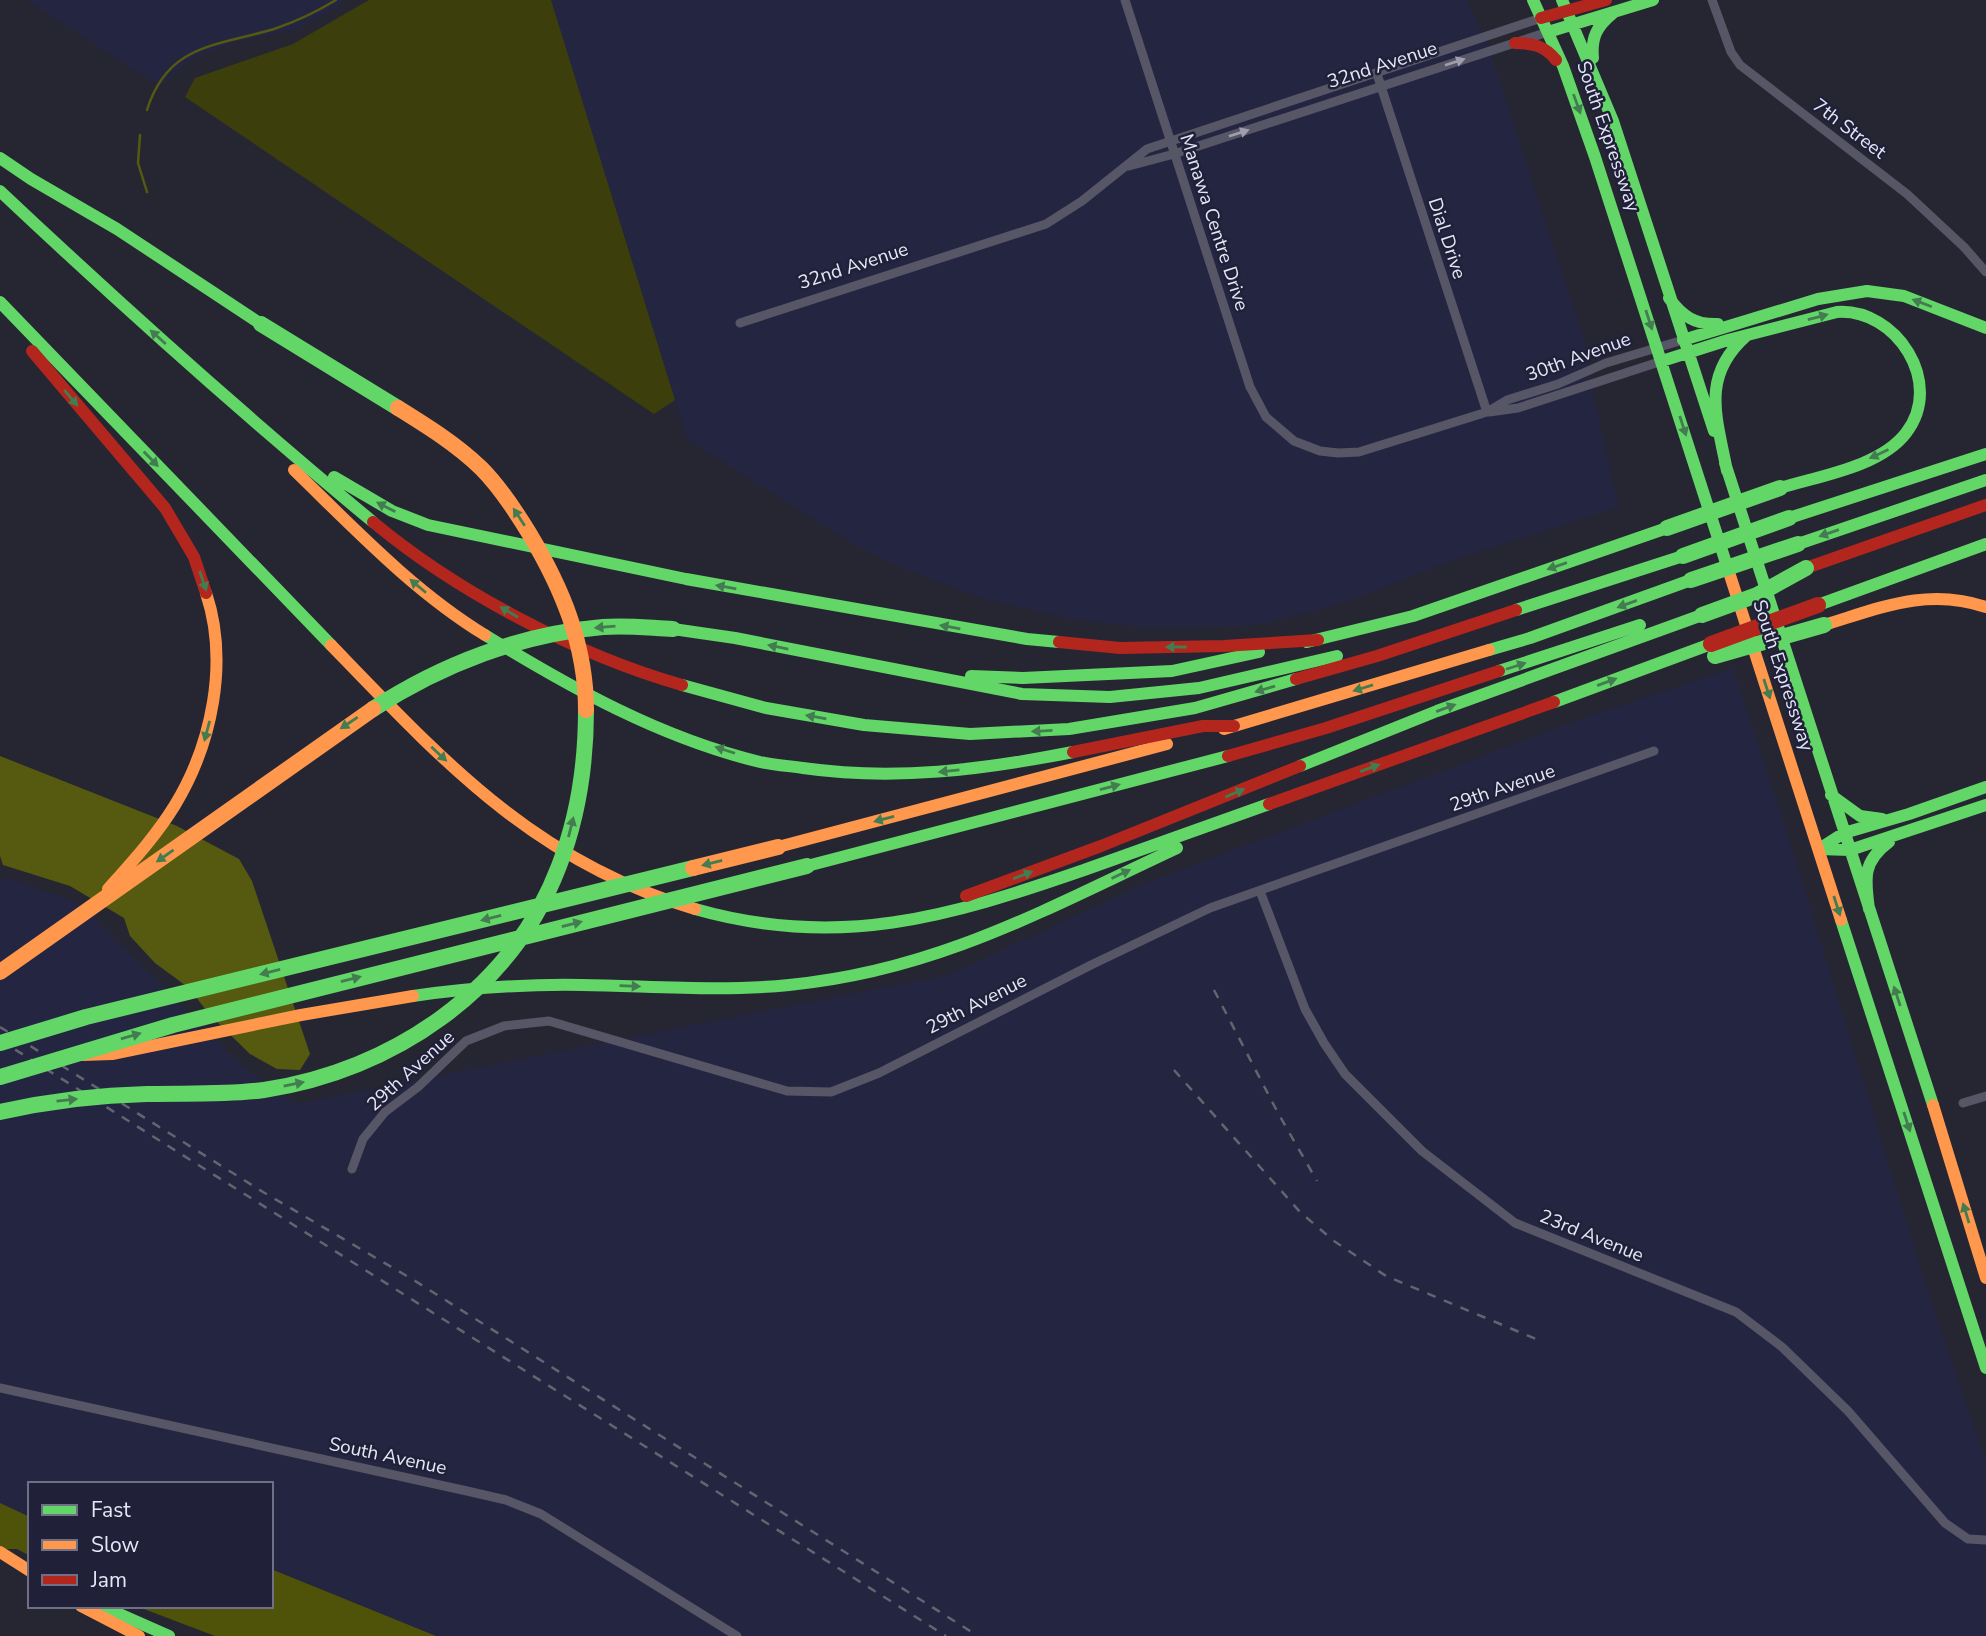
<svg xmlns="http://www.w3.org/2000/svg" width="1986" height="1636" viewBox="0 0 1986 1636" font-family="'Nunito Sans',sans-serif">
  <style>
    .built { fill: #242541 }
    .green { fill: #3c3f0c }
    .forest { fill: #4f5309 }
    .water { fill: #555a10 }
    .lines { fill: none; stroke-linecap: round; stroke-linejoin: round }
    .stream { stroke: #555a10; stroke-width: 2.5 }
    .street { stroke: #565666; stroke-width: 9 }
    .fast { stroke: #63d668; stroke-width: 12 }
    .slow { stroke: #ff974d; stroke-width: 12 }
    .jam { stroke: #b3261e; stroke-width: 12 }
    .rail { stroke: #646470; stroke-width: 2.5; stroke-dasharray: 9 9; stroke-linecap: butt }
    .fast-bridge { stroke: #63d668; stroke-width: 16 }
    .slow-bridge { stroke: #ff974d; stroke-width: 16 }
    .jam-bridge { stroke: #b3261e; stroke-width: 16 }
    .oneway { fill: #9e9eae }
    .oneway2 { fill: #427c50 }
    .labels { text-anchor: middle; stroke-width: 5; stroke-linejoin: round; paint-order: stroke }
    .street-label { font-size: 19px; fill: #e5e7f7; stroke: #202139 }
  </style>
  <rect width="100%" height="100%" fill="#262633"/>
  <path class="built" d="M26,0H343L339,6L294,30L235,42L192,59L160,86Z
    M551,0H1467L1490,51L1586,346L1588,371L1619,507L1454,560L1350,601L1271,622L1247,626L1146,628L1072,619L985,599L907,570L876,556L840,536L687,439Z
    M1733,668L1790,842L1926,1285L1986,1461V1636H436L271,1569V1484H30V1517L0,1503V883L5,877L82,905L236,1061L295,1104L951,974L1143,884L1580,719Z"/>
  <path class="green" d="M369,0H551L675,400L654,414L185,97L195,78L293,44Z"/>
  <path class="forest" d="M0,1503L30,1517V1556L17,1549H0Z
    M271,1569L436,1636H215L136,1606H271Z"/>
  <path class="water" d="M0,756L177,826L239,859L252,881L310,1054L300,1070L277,1069L250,1054L209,1014L189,988L155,963L130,936L124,918L70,886L3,865L0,856Z"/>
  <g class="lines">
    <path class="stream" d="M147,110C168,42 220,46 277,28C297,21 318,11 336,0
      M140,135L138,163L147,192"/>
    <path class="street" d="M1125,0L1250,387L1266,417L1294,441L1320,451L1338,453L1359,452L1487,412L1507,400L1558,384L1606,363L1683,340
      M1712,0L1731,52L1740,65L1907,194L1964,247L1986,272
      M1377,74L1487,412
      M1129,166L1174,154L1548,32
      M740,323L1046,224L1082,201L1147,149L1541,18
      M1489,412L1518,408L1662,361
      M1260,891L1305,1009L1324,1043L1345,1074L1422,1151L1515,1223L1736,1312L1782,1347L1848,1411L1945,1523L1968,1539L1986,1540
      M1963,1103L1986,1096
      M352,1169L363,1139L385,1112L418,1087L466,1041L504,1026L549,1021L787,1091L831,1092L879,1073L1091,965L1210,908L1654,751
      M0,1388L467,1491L506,1500L541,1514L737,1636"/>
    <path class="fast" d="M1533,0L1563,66L1595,157L1727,566
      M1562,0L1613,121L1714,431
      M1548,32L1653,0
      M1593,58C1591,37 1597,26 1613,13
      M0,158L31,179L117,229L261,324
      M0,191C121,305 245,416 373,522
      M1669,298C1682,316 1695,325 1718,324
      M0,302L331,645
      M1683,340L1818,299L1867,291L1904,296L1986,328
      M1662,361L1728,340L1837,312C1896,308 1945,383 1906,433C1880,467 1819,476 1780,488
      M1725,463L1933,1105
      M1727,471C1717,418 1700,377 1746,336
      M334,477L392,511L428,525L686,579L1027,639L1059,642
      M1789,518L1986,454
      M1798,544L1986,480
      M1818,605L1986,544
      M1516,610L1683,556
      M673,629L735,638L1022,694L1110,697L1199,688L1337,656
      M485,635C571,688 661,738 760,762C774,765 789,766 803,768C894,781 982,770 1073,752
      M1307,642L1413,616L1667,528
      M1489,650L1530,638L1691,580
      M1499,671L1640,625
      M971,676L1023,678L1172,671L1259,652
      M682,685L766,708L864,725L970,734L1069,729L1195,708L1296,679
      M1554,702L1711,644
      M1300,766L1437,711L1702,615
      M1831,795L1860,816L1882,819
      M1819,849L1844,833L1909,814L1986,787
      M1819,849L1850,850L1986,805
      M807,866L1228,756
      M695,909C839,950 948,917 1084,870C1146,848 1208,826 1269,804
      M1869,909C1865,879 1862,862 1889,842
      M1841,920L1986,1368
      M413,996C469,988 525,984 582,985C651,986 720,992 789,985C936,971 1046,909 1177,848
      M101,1606L169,1636"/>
    <path class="slow" d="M294,470C354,528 413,591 485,635
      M1727,566L1841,920
      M1824,625C1880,608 1927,587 1986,607
      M331,645C442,760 536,863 695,909
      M1224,729L1489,650
      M778,847L1167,744
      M108,889C132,862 156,836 175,805C212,744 229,662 206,593
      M83,1055L112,1054L301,1015L413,996
      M1933,1105L1986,1278
      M0,1552L30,1571
      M81,1606L139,1636"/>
    <path class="jam" d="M1541,18L1606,0
      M1515,43C1533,43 1545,46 1556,60
      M32,351L165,508L194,557L206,593
      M373,522C457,592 577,655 682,685
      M1806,568L1986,505
      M1059,642L1120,648L1224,646L1318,640
      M1296,679L1377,656L1516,610
      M1073,752L1203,726H1234
      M1228,756L1326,728L1499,671
      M1269,804L1554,702
      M966,896L1101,846L1300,766"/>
    <path class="rail" d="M1214,990L1278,1113L1317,1181
      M0,1027L263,1192L412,1279L978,1636
      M0,1040L946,1636
      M1174,1070L1300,1212L1334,1241L1386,1276L1543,1342"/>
    <path class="fast-bridge" d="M261,324L398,408
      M1667,528L1780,488
      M1683,556L1789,518
      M1691,580L1798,544
      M1702,615L1757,595L1806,568
      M1715,656L1824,625
      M373,709C442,664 521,634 603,627C626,625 650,628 673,629
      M0,1043L86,1017L693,868
      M0,1077L173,1025L807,866
      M0,1112C49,1101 98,1095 147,1094C186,1093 226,1095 264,1090C392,1071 512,990 559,866C578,817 586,762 586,710"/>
    <path class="slow-bridge" d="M398,408C427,426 456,444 481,468C500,487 515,510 529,533C562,588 586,645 586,710
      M693,868L778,847
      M0,972L373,709"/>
    <path class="jam-bridge" d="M1711,644L1818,605"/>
  </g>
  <defs><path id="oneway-solid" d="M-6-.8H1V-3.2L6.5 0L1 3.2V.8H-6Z" transform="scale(1.75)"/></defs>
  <g class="oneway">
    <use href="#oneway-solid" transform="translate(1455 62) rotate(-18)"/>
    <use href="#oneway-solid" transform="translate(1239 133) rotate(-18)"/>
  </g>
  <g class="oneway2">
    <use href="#oneway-solid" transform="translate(1577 104) rotate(70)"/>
    <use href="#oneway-solid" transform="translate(1922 303) rotate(-159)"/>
    <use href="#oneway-solid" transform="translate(1818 317) rotate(-15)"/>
    <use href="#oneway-solid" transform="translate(1649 320) rotate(72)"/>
    <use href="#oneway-solid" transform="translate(158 337) rotate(-138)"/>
    <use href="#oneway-solid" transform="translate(71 398) rotate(50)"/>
    <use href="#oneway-solid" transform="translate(1683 426) rotate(72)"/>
    <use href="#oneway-solid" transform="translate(1879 454) rotate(155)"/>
    <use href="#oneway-solid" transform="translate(151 459) rotate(46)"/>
    <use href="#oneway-solid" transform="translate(386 507) rotate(-153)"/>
    <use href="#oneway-solid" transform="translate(519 517) rotate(-123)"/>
    <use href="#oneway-solid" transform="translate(1829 533) rotate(161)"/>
    <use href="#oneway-solid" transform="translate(1557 566) rotate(161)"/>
    <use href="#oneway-solid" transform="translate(203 581) rotate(71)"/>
    <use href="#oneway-solid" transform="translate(418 586) rotate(-140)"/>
    <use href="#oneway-solid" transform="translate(726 587) rotate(-170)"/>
    <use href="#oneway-solid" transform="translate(1627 604) rotate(160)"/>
    <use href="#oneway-solid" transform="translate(509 612) rotate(-150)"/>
    <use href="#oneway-solid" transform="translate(605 627) rotate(175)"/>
    <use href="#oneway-solid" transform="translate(950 627) rotate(-170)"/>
    <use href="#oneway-solid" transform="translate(778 647) rotate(-169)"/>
    <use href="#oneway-solid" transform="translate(1176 647) rotate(180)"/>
    <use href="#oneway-solid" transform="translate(1516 666) rotate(-18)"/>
    <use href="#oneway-solid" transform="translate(1607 682) rotate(-20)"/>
    <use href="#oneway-solid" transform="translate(1363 688) rotate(163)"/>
    <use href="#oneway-solid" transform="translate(1265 689) rotate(164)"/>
    <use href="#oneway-solid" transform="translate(1767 689) rotate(72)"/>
    <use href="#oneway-solid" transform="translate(1446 708) rotate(-20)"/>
    <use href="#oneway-solid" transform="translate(816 717) rotate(-170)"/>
    <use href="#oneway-solid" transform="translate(349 723) rotate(146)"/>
    <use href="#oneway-solid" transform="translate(207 731) rotate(105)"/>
    <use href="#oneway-solid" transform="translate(1042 731) rotate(177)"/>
    <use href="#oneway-solid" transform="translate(725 750) rotate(-162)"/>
    <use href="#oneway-solid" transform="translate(439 754) rotate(43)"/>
    <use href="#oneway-solid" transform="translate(1370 768) rotate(-20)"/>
    <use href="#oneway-solid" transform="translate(949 771) rotate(174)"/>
    <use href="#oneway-solid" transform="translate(1110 787) rotate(-15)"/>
    <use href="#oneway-solid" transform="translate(1235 793) rotate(-23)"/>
    <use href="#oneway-solid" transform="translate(884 819) rotate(165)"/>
    <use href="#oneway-solid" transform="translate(571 827) rotate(-76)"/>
    <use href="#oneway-solid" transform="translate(165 856) rotate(145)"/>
    <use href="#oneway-solid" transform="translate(712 863) rotate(166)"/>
    <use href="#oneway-solid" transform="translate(1121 874) rotate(-25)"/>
    <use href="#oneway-solid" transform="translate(1023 875) rotate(-21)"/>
    <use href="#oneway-solid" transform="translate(1837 906) rotate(72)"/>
    <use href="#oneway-solid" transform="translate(491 918) rotate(166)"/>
    <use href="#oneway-solid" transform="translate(572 924) rotate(-14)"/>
    <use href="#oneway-solid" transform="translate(270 972) rotate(166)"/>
    <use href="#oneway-solid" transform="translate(351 979) rotate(-14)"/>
    <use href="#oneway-solid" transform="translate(630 986) rotate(2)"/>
    <use href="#oneway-solid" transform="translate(1897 996) rotate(-108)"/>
    <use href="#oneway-solid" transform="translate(131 1036) rotate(-16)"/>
    <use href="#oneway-solid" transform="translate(294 1084) rotate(-11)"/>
    <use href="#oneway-solid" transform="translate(67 1100) rotate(-6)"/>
    <use href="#oneway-solid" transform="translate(1907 1122) rotate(72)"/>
    <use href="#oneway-solid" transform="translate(1966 1213) rotate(-107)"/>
  </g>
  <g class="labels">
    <g class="street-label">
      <text transform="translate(1382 64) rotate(-18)" y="7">32nd Avenue</text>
      <text transform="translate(1850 128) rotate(37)" y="7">7th Street</text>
      <text transform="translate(1609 136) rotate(71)" y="7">South Expressway</text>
      <text transform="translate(1215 222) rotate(72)" y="7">Manawa Centre Drive</text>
      <text transform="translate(1448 238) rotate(72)" y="7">Dial Drive</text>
      <text transform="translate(853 265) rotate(-18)" y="7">32nd Avenue</text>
      <text transform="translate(1578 356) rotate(-20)" y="7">30th Avenue</text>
      <text transform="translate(1784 675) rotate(72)" y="7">South Expressway</text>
      <text transform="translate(1502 787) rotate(-19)" y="7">29th Avenue</text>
      <text transform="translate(976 1003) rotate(-27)" y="7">29th Avenue</text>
      <text transform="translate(410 1070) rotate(-42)" y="7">29th Avenue</text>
      <text transform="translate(1592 1235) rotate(22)" y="7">23rd Avenue</text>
      <text transform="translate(388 1455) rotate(12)" y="7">South Avenue</text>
    </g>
  </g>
  <rect x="28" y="1482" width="245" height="126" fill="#202139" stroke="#6f7085" stroke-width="2"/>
  <rect x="42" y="1505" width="35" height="10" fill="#63d668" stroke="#6f7085" stroke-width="2"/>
  <text x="91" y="1517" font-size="21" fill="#e5e7f7">Fast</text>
  <rect x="42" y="1540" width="35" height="10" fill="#ff974d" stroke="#6f7085" stroke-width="2"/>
  <text x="91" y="1552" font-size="21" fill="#e5e7f7">Slow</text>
  <rect x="42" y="1575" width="35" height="10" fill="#b3261e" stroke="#6f7085" stroke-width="2"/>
  <text x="91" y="1587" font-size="21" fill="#e5e7f7">Jam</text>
</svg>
